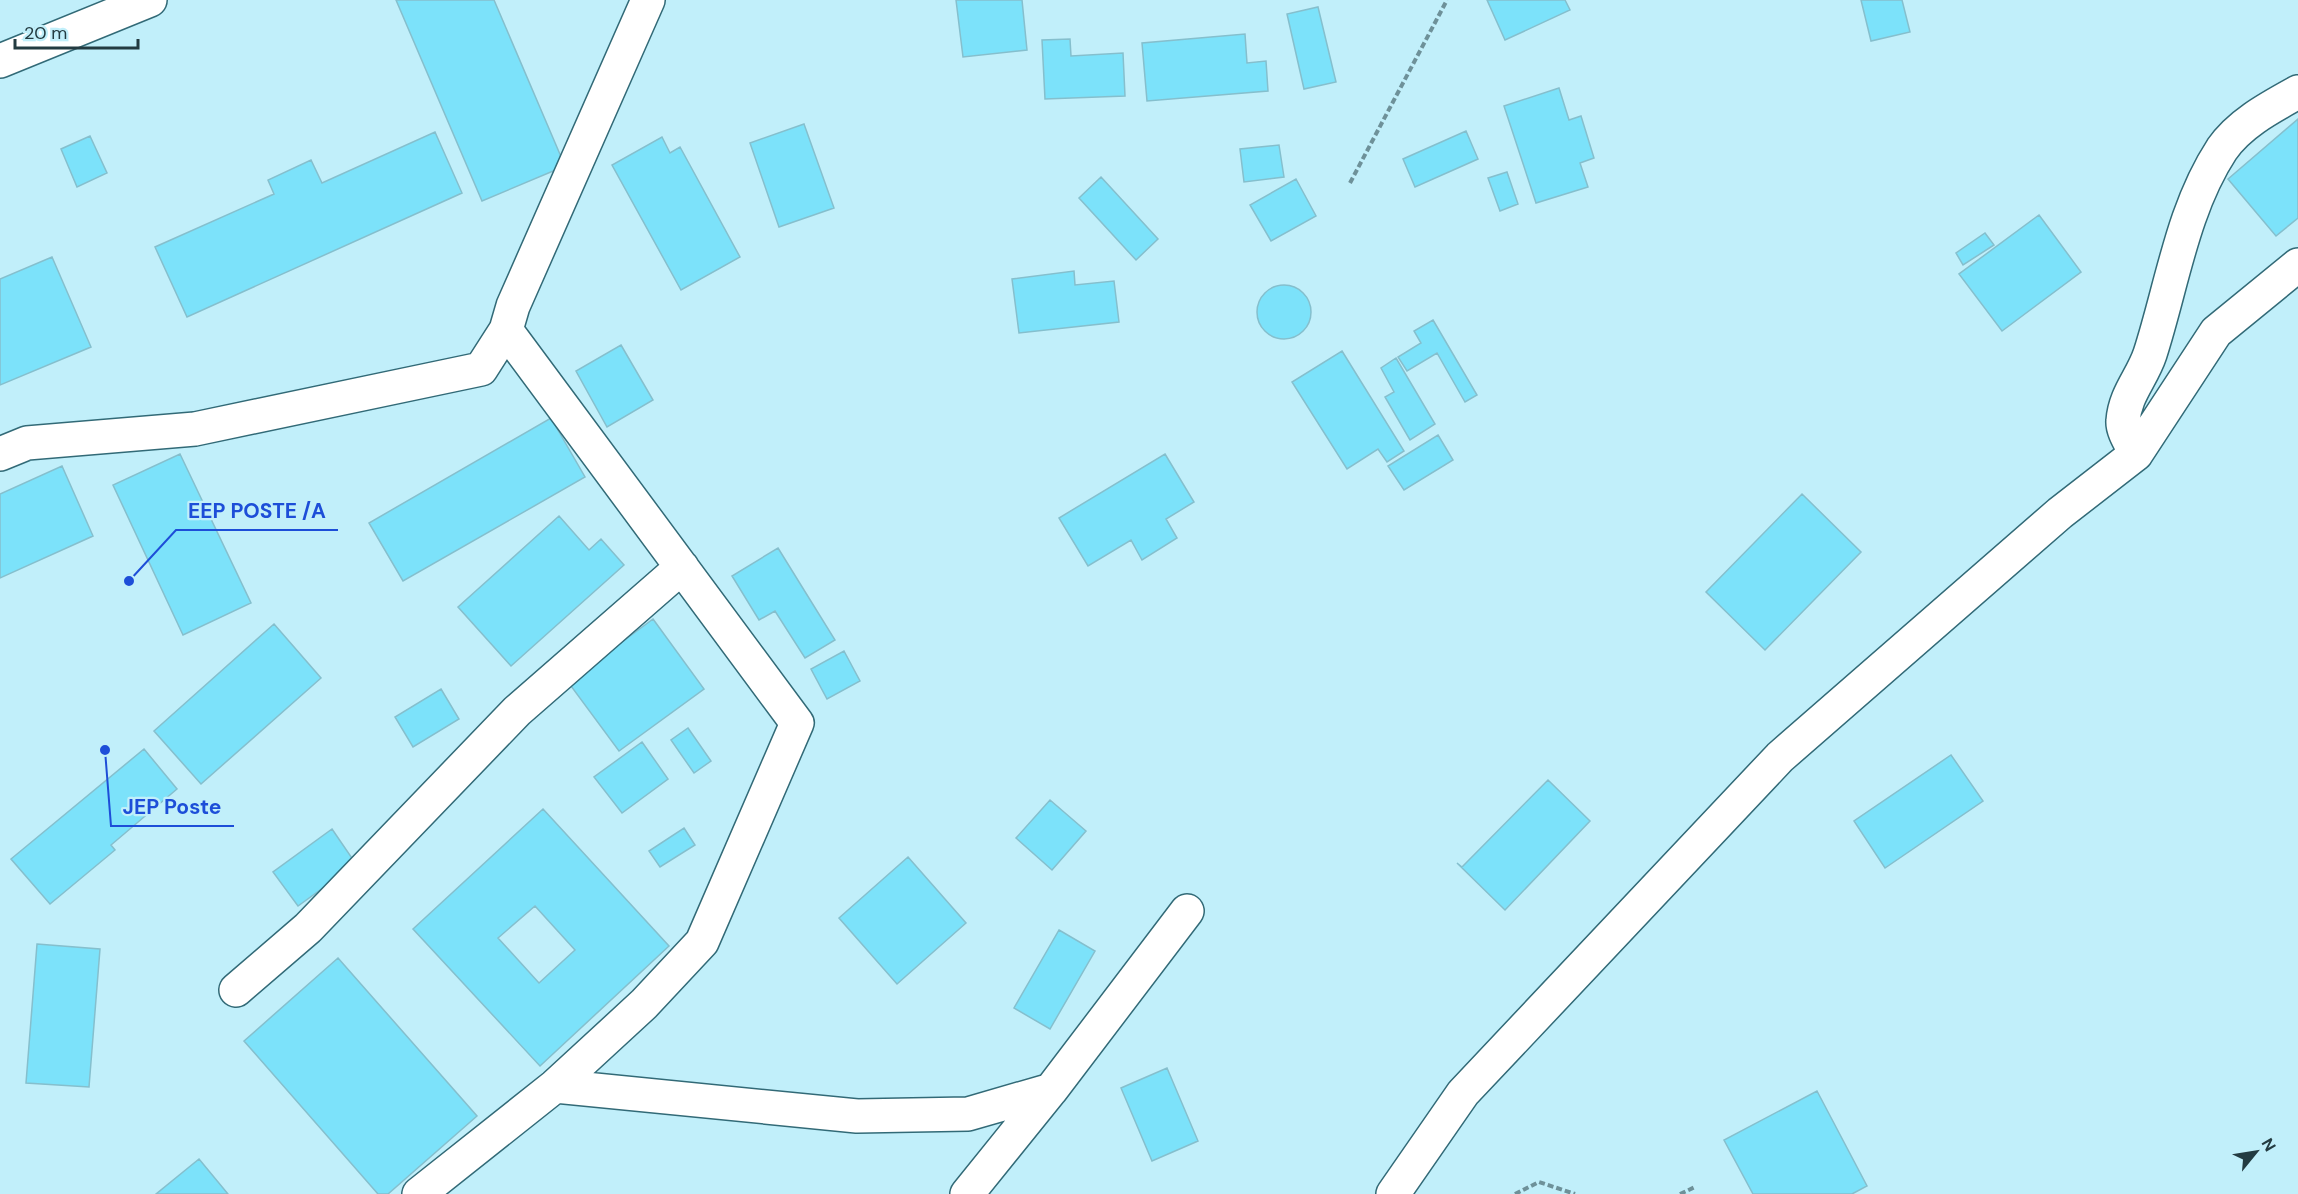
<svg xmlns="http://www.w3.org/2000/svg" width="2298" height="1194" viewBox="0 0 2298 1194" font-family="'DM Sans',sans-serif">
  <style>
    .building { fill: #7ce2fa; stroke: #85bfcd; stroke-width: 1.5; fill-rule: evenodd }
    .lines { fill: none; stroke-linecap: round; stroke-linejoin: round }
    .street-casing { stroke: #326a77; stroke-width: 36 }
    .primary-casing { stroke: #326a77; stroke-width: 36 }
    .path { stroke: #6e9199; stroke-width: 4; stroke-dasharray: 6 3; stroke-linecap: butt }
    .street { stroke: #fff; stroke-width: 33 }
    .primary { stroke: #fff; stroke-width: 33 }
    .leader { fill: none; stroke: #1d4ed8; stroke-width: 2 }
    .callout-dot { fill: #1d4ed8; stroke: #c1effa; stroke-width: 2 }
    .callout-label { font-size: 21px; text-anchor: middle; font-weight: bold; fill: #1d4ed8; stroke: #c1effa; stroke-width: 4.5; stroke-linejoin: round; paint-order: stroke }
  </style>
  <rect width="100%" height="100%" fill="#c1effa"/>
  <path class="building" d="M396,0H494L565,166L482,201Z
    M956,0H1022L1027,50L963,57Z
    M1487,0H1565L1570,10L1505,40Z
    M1861,0H1902L1910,32L1871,41Z
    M1318,7L1336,82L1304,89L1287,14Z
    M1245,34L1247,63L1266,61L1268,91L1147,101L1142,43Z
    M1070,39L1071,56L1123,53L1125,96L1045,99L1042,40Z
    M1559,88L1569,120L1581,116L1594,158L1580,163L1588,187L1536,203L1504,106Z
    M2298,119V218L2276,236L2228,179Z
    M804,124L834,208L779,227L750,143Z
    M1466,131L1478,159L1415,187L1403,159Z
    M435,132L462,193L187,317L155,247L274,194L268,180L311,160L322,183Z
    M90,136L107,173L77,187L61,149Z
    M662,137L670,153L680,147L740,257L681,290L612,165Z
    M1279,145L1284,177L1244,182L1240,149Z
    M1507,172L1518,204L1500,211L1488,178Z
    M1101,177L1158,239L1136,260L1079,198Z
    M1296,179L1316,216L1271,241L1250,205Z
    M2039,215L2081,272L2002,331L1959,274Z
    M1985,233L1994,245L1963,265L1956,253Z
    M52,257L91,347L0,385V279Z
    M1074,271L1075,285L1114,281L1119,322L1019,333L1012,279Z
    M1257 312a27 27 0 1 1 54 0a27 27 0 1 1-54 0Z
    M1433,320L1477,395L1465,402L1437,353L1407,371L1398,357L1421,343L1414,331Z
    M621,345L653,400L607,427L576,371Z
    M1342,351L1404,451L1387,462L1378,449L1347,469L1292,382Z
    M1396,358L1435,424L1410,440L1385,397L1394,392L1381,368Z
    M551,418L585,477L403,581L369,523Z
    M1438,435L1453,460L1404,490L1388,466Z
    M180,454L251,603L183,635L113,485Z
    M1165,454L1194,502L1166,519L1177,538L1142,560L1131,540L1088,566L1059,518Z
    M62,466L93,536L0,578V494Z
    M1802,494L1861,552L1765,650L1706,592Z
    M559,516L589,550L601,539L624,565L511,666L458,607Z
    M778,548L835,640L805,658L775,611L759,620L732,576Z
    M653,619L704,689L619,751L568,682Z
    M274,624L321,678L201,784L154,731Z
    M844,651L860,681L827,699L811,669Z
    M441,689L459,719L413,747L395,717Z
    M688,728L711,761L694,773L671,740Z
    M642,742L668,779L622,813L594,777Z
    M144,749L177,789L111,845L115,850L50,904L11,859Z
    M1951,755L1983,801L1885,868L1854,821Z
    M1548,780L1590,821L1505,910L1457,863L1462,867Z
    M1050,800L1086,831L1052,870L1016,838Z
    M543,809L669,946L540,1066L413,929ZM535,906L575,950L539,983L498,938Z
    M684,828L695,845L660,867L649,851Z
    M332,829L356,864L298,906L273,872Z
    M908,857L966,923L897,984L839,918Z
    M1059,930L1095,951L1050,1029L1014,1008Z
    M37,944L100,949L89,1087L26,1083Z
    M338,958L477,1116L388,1194H378L244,1041Z
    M1167,1068L1198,1141L1152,1161L1121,1088Z
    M1817,1091L1867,1186L1852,1194H1753L1724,1140Z
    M199,1159L228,1194H156Z"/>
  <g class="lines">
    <defs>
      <path id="street" d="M0,454L27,443L195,429L481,369L506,330L513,306L648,0
        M2136,454C2132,445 2122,431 2123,421C2125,394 2142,378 2150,354C2172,286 2182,210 2222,149C2240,123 2271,107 2298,92
        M236,990L308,928L517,711L682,567
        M555,1086L857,1116L968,1114L1051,1090
        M419,1194L555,1086L644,1004L702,942L797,723L506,330
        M967,1194L1051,1090L1187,911
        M1393,1194L1463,1093L1780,757L2060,513L2136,454L2216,332L2298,265"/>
      <path id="primary" d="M0,61L150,0"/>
    </defs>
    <use href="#street" class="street-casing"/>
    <use href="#primary" class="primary-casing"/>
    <path class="path" d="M1350,183L1447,0
      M1515,1194L1539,1182L1575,1194
      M1680,1194L1695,1187"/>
    <use href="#street" class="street"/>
    <use href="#primary" class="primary"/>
  </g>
  <path class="leader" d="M129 581L176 530H338M105 750L111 826H234"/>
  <g class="callout-dot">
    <circle cx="129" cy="581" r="6"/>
    <circle cx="105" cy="750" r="6"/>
  </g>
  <g class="callout-label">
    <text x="257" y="518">EEP POSTE /A</text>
    <text x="172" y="814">JEP Poste</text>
  </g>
  <g transform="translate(2256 1152) rotate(60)" stroke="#c1effa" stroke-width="4.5" paint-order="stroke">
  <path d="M0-4.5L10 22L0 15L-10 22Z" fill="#233b41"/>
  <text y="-9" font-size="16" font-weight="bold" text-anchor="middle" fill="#233b41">N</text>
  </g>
  <path d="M15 39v9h123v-9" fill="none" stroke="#233b41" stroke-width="3"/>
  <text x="24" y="39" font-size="18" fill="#233b41" stroke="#c1effa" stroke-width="4.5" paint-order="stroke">20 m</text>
</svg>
